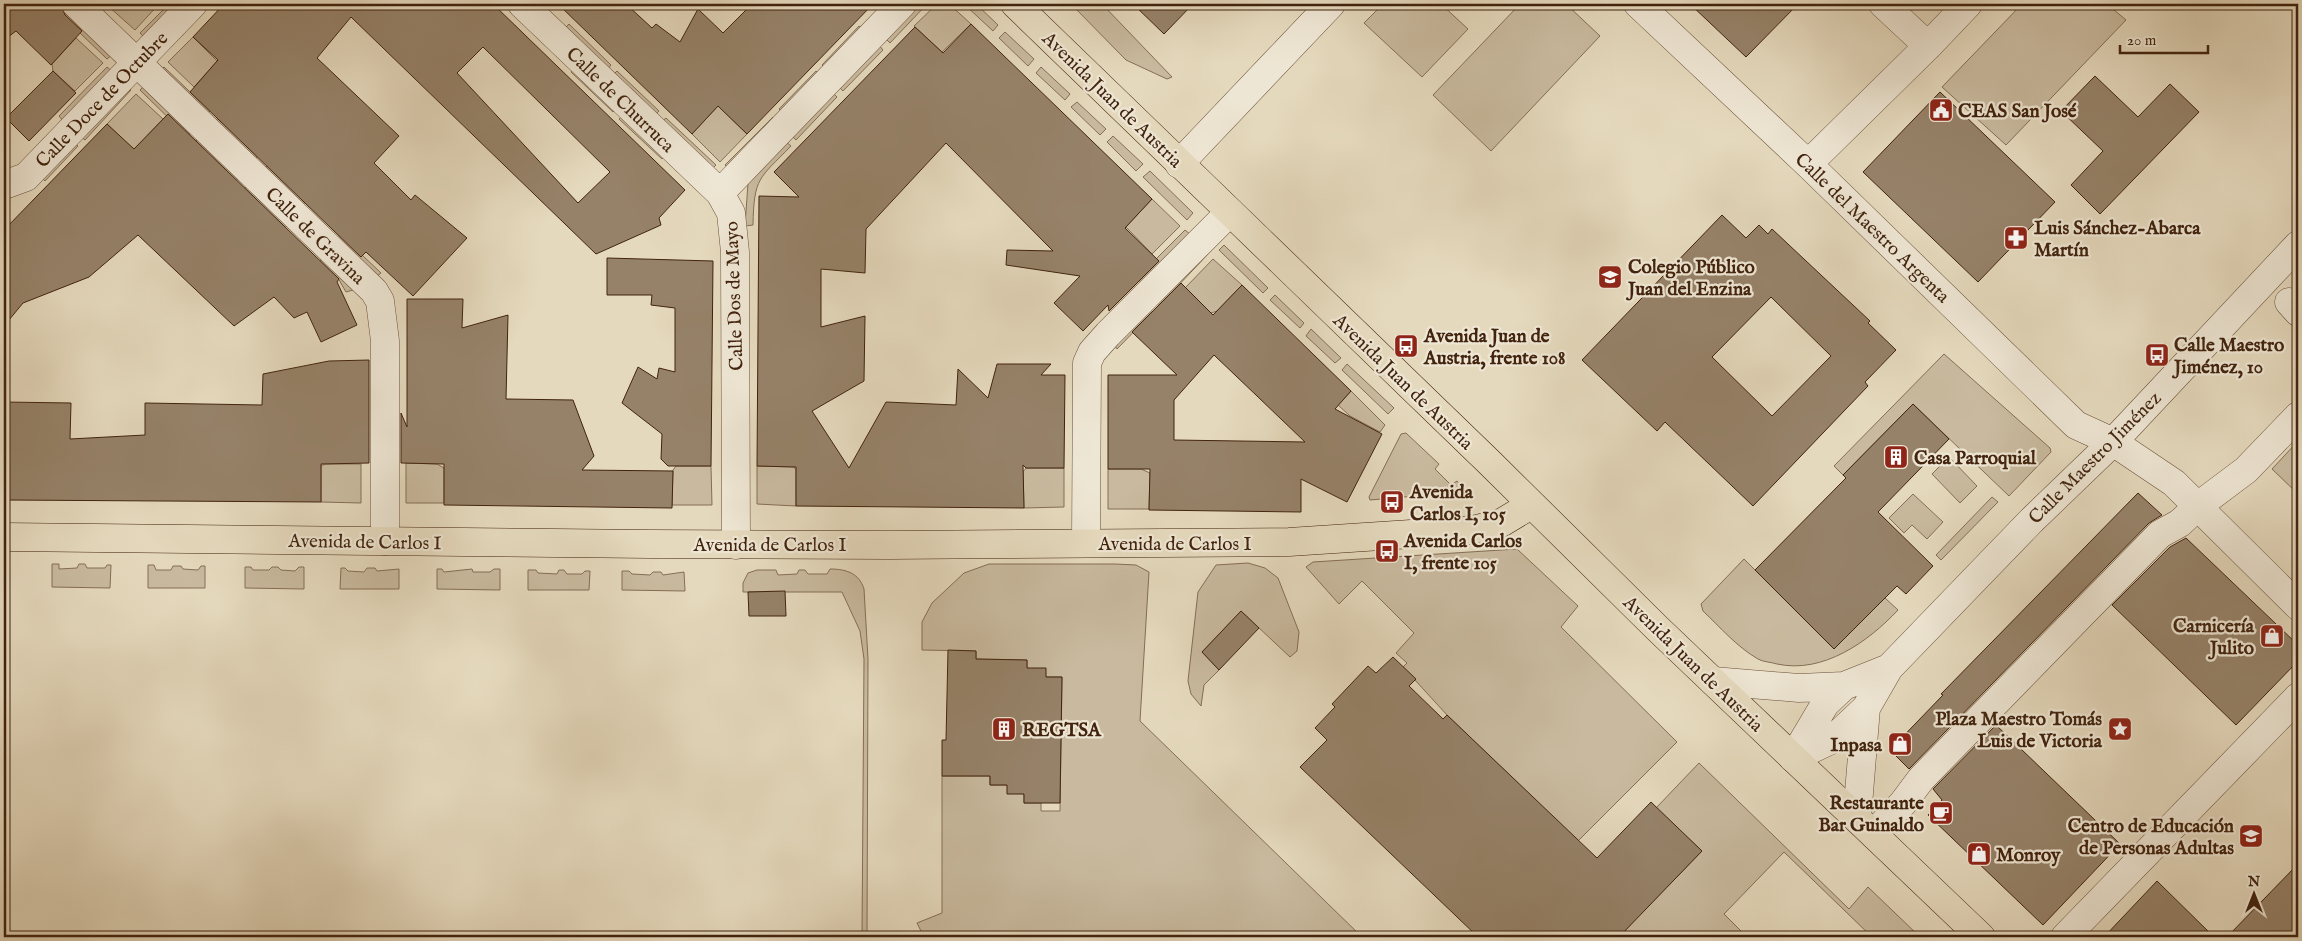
<svg xmlns="http://www.w3.org/2000/svg" width="2302" height="941" viewBox="0 0 2302 941" font-family="'IM FELL English',serif">
  <style>
    .green { fill: #c9ba9f; stroke: #856e56 }
    .building { fill: #968269; stroke: #41230e; fill-rule: evenodd }
    .lines { fill: none; stroke-linecap: round; stroke-linejoin: round }
    .minor-casing { stroke: #6a503a; stroke-width: 29 }
    .major-casing { stroke: #41230e; stroke-width: 29 }
    .minor { stroke: #eee6d4; stroke-width: 28 }
    .major { stroke: #e5d9bd; stroke-width: 28 }
    .labels { text-anchor: middle; stroke-width: 4.5; stroke-linejoin: round; paint-order: stroke }
    .street-label { font-size: 19px; fill: #41230e; stroke: #eee6d4 }
    .poi-label { font-size: 19px; font-weight: bold; fill: #41230e; stroke: #eee6d4; text-anchor: start }
  </style>
  <rect width="100%" height="100%" fill="#e5d9bd"/>
  <filter id="stains"><feTurbulence type="fractalNoise" baseFrequency=".004" numOctaves="4"/><feColorMatrix values="0 0 0 0 .2 0 0 0 0 .09 0 0 0 0 .02 0 0 0 .5 -.17"/></filter>
  <radialGradient id="worn" r=".72"><stop offset=".6" stop-color="#630" stop-opacity="0"/><stop offset="1" stop-color="#630" stop-opacity=".3"/></radialGradient>
  <path class="green" d="M50,4H60L113,54L107,59Z
    M110,4H159L135,30L108,6Z
    M169,4H179L145,38L140,33Z
    M916,4H927L890,43L884,37Z
    M937,4H949L971,24L942,52L914,26Z
    M964,4H976L998,25L993,31Z
    M1075,4H1102L1172,77L1167,79L1126,60L1073,6Z
    M1383,4H1441L1468,29L1422,77L1364,23Z
    M1520,4H1566L1600,36L1491,151L1433,95Z
    M2022,4H2107L2126,20L2006,145L1942,87Z
    M569,24L611,65L607,70L564,29Z
    M859,26L865,31L827,70L822,65Z
    M1005,32L1034,59L1028,66L999,38Z
    M193,37L217,61L194,87L168,62Z
    M76,38L103,63L75,91L53,71L52,64Z
    M878,44L883,50L843,91L837,85Z
    M576,66L618,107L613,112L571,72Z
    M107,67L113,72L64,122L59,116Z
    M164,67L210,111L205,116L159,72Z
    M1041,67L1070,94L1065,100L1036,73Z
    M617,71L659,111L654,116L612,76Z
    M816,71L821,76L784,114L779,109Z
    M145,85L193,130L187,136L140,90Z
    M127,86L131,90L85,140L79,135Z
    M831,91L837,97L796,140L790,134Z
    M136,94L163,119L134,150L107,124Z
    M1077,102L1106,129L1100,135L1071,107Z
    M718,106L747,134L720,162L692,134Z
    M624,114L666,154L662,159L619,119Z
    M773,117L778,122L730,170L725,165Z
    M218,118L258,156L253,161L213,124Z
    M666,118L716,165L710,171L660,123Z
    M1113,136L1143,164L1136,171L1107,142Z
    M200,137L241,175L236,181L195,142Z
    M784,140L791,146C759,179 754,177 753,225L745,226L748,183Z
    M73,141L78,146L45,181L40,176Z
    M268,165L306,201L301,207L262,171Z
    M1150,171L1193,213L1187,220L1143,177Z
    M249,184L290,223L285,228L244,189Z
    M1152,199L1180,226L1152,254L1126,227Z
    M1185,230L1191,235L1142,285L1136,279Z
    M340,234L381,273L375,278L334,240Z
    M1224,245L1268,288L1263,293L1219,250Z
    M1202,248L1208,254L1159,306L1153,300Z
    M324,255L350,284L353,290L346,292L338,278L320,261Z
    M1213,259L1242,285L1217,311L1211,313L1185,288Z
    M1275,295L1304,323L1300,328L1270,300Z
    M1147,306L1153,312L1117,349L1115,346Z
    M1311,329L1341,358L1335,363L1306,336Z
    M1944,354L2050,448L2051,452L2009,496L1913,404L1843,475L1834,466Z
    M1347,364L1394,408L1388,414L1342,370Z
    M1351,391L1385,425L1380,432L1350,416L1338,405Z
    M1406,433L1439,464L1435,469L1451,485L1457,481L1464,489L1461,492L1370,500L1369,497L1399,438L1401,434Z
    M2298,441V494L2272,469Z
    M1949,457L1977,486L1960,503L1932,474Z
    M406,463L437,464L444,468V503H406Z
    M325,464H361V503L321,502V466Z
    M676,466H711L712,505H672L673,470Z
    M757,466L794,467L796,470V506L757,504Z
    M1026,468H1064V507L1024,508L1023,472Z
    M1108,469H1141L1150,473L1149,509H1108Z
    M1913,494L1943,522L1927,539L1912,525L1904,533L1889,518Z
    M1992,497L1998,502L1941,560L1936,555Z
    M1517,549L1578,606L1561,627L1677,742L1578,841L1447,715L1403,667L1407,663L1396,653L1414,633L1362,581L1339,604L1306,567L1313,562Z
    M1744,559L1834,649L1885,598L1898,610C1868,642 1823,674 1777,664C1771,662 1763,662 1758,659C1737,647 1720,627 1703,611L1701,604Z
    M1248,563L1265,568L1278,578L1299,632L1297,651L1290,657L1241,611L1202,652L1219,670L1204,685L1201,706L1191,694L1188,681L1198,592L1216,565Z
    M52,564H59V569L77,568L79,564H85L87,568H105L107,565H111L110,588L52,587Z
    M989,564H1115L1136,565L1149,572L1140,721L1362,937H924L917,923L942,913V776H990V785H1007L1024,794V803H1041V811H1060L1062,677H1046L1027,668V660L976,659V651L922,650V622L932,603L964,573Z
    M148,565H154L156,570H171L173,566H181L183,569L198,570L201,566H205V588H148Z
    M245,567H251L253,570H269L272,567H278L281,570L295,571L299,567H304V589L245,588Z
    M341,568H345L348,571L364,572L367,568H375L377,571L399,569V589H340Z
    M437,569H442L444,572L472,569L473,572H490L494,569H500V590L437,589Z
    M830,569C846,569 859,573 864,589L868,659L867,937H862L864,659L860,631L842,592H743V583L748,573L757,570H776L778,575L797,574L799,570H805L808,574H827Z
    M528,570H536L538,573L557,574L559,570H564L567,574H582L585,571H590L589,590H528Z
    M622,571H629L632,574L650,575L653,572H661L663,575L684,572L685,591L622,590Z
    M1699,763L1849,909L1868,887L1920,937H1872L1784,852L1724,914L1747,937H1632L1625,930L1702,851L1656,808Z"/>
  <path class="building" d="M4,4H61L65,15L82,31L51,65L16,31L4,40Z
    M224,4H493L685,190L659,218L661,225L596,254L351,17L317,58L399,136L374,163L411,200L415,195L467,238L413,296L366,252L361,257L190,92L218,60L193,37ZM483,47L610,172L578,203L457,73Z
    M558,4H626L652,28L656,24L680,42L698,9L723,33L752,4H873L747,134L718,106L692,134Z
    M1133,4H1193L1164,34Z
    M1690,4H1798L1746,57Z
    M971,24L1152,199L1125,228L1159,261L1109,311L1108,305L1083,331L1054,303L1080,276L1006,265L1007,250L1053,251L946,143L866,229L865,273L821,269V327L865,316L864,381L812,411L849,468L886,402L956,405L958,369L988,398L997,364H1051L1041,375H1065L1064,468H1026L1023,465L1024,508L796,506V467L757,466L759,196L799,197L774,172L915,27L943,53Z
    M53,71L76,93L29,141L6,118Z
    M2095,76L2138,117L2170,84L2199,112L2100,214L2071,185L2103,151L2061,111Z
    M1940,92L2055,202L1978,282L1863,172Z
    M168,114L339,279L337,282L357,325L321,342L307,312L294,318L274,297L234,326L138,235L89,277L23,303L4,326V230L107,124L134,149Z
    M1722,215L1746,238L1759,225L1768,234L1772,229L1870,321L1868,323L1896,350L1865,382L1868,386L1753,506L1665,422L1657,431L1582,360ZM1771,297L1831,356L1772,416L1712,357Z
    M607,258L713,261L711,466H668L661,459L662,434L622,403L638,367L657,379L659,368L675,372V308L651,305L652,295H607Z
    M1181,283L1213,315L1242,285L1351,391L1335,409L1382,434L1347,502L1301,479V512L1149,510L1150,469H1108V375H1177L1132,332ZM1214,355L1257,396L1305,442L1174,440V400Z
    M407,299H463L462,328L508,315L506,399L573,400L594,456L582,470L673,471L672,508L444,505V464L401,463V413L407,427Z
    M369,360V463L321,464V502L4,500V402L71,403L70,439L145,435V403L262,405L263,374L329,361Z
    M1913,404L1949,439L1878,512L1933,566L1906,594L1897,586L1834,649L1755,570L1846,478L1843,475Z
    M2138,493L2162,515L2149,523L1909,769L1890,750L1943,695L1941,694Z
    M2186,538L2298,645V661L2236,725L2112,605L2170,547Z
    M785,591L786,616H749L748,592Z
    M1241,611L1259,628L1219,670L1202,652Z
    M948,650L976,651V659L1027,660V668H1046V677H1062L1060,803H1024V794H1007V785H990V776H942V740H946Z
    M1393,657L1416,679L1409,686L1443,719L1447,715L1597,858L1651,802L1702,851L1619,937H1478L1300,767L1327,740L1315,728L1335,707L1332,704L1368,666L1376,673Z
    M1996,725L2120,844L2043,925L1928,815L1942,800L1933,789Z
    M2298,864V928L2289,937H2227Z
    M2157,881L2214,937H2104Z"/>
  <g class="lines">
    <defs>
      <path id="minor" d="M76,4L374,291L380,301L385,341V541
        M522,4L720,193
        M1638,4L1808,164L2076,425L2113,442L2174,483L2298,606
        M1883,4L1928,46
        M1179,164L1331,4
        M1808,164L1928,46L1968,4
        M4,185L26,177L193,4
        M2289,302L2298,312
        M1086,543L1087,363L1092,352L1108,334L1230,212
        M736,545L735,252L731,213L720,193L902,4
        M1713,681L1799,688L1844,686L1889,668
        M1793,758L1833,739L1866,708L1889,668L2032,520L2113,442L2298,245
        M1793,758L1825,704L1844,686
        M1857,817L1866,708
        M1874,833L1903,803L1921,779L2160,534L2180,523L2198,506L2246,470L2298,416
        M2065,937L2298,697"/>
      <path id="major" d="M1015,4L1490,463L1657,628L1981,937
        M4,537L649,544L890,545L1289,542L1472,530L1501,523L1531,505"/>
    </defs>
    <use href="#minor" class="minor-casing"/>
    <use href="#major" class="major-casing"/>
    <use href="#minor" class="minor"/>
    <use href="#major" class="major"/>
  </g>
  <defs>
    <symbol id="civic-square" viewBox="-11 -11 22 22"><rect x="-9" y="-9" width="18" height="18" rx="4" fill="#8f2418" stroke="#eee6d4"/><path d="M-.6-6.5H3V-4.5H.6V-3L4-1V1h2V6H-6V1h2V-1L-.6-3ZM-1.2 2.5V6h2.4V2.5Z" fill="#fff"/></symbol>
    <symbol id="pharmacy-square" viewBox="-11 -11 22 22"><rect x="-9" y="-9" width="18" height="18" rx="4" fill="#8f2418" stroke="#eee6d4"/><path d="M-2-6h4v4h4v4h-4v4h-4v-4h-4v-4h4Z" fill="#fff"/></symbol>
    <symbol id="school-square" viewBox="-11 -11 22 22"><rect x="-9" y="-9" width="18" height="18" rx="4" fill="#8f2418" stroke="#eee6d4"/><path d="M0-5L7-2L0 1L-7-2ZM-4 1L0 2.5L4 1V4Q0 6-4 4Z" fill="#fff"/></symbol>
    <symbol id="bus-square" viewBox="-11 -11 22 22"><rect x="-9" y="-9" width="18" height="18" rx="4" fill="#8f2418" stroke="#eee6d4"/><path d="M-5-6H5V4H4V6H2V4H-2V6H-4V4H-5ZM-3.5-4V0h7V-4ZM-3.5 1.2v1.5H-2V1.2ZM2 1.2v1.5H3.5V1.2Z" fill="#fff"/></symbol>
    <symbol id="building-square" viewBox="-11 -11 22 22"><rect x="-9" y="-9" width="18" height="18" rx="4" fill="#8f2418" stroke="#eee6d4"/><path d="M-4-6H4V6H1V3H-1V6H-4ZM-2.5-4.3h1.7v1.8h-1.7ZM.8-4.3h1.7v1.8H.8ZM-2.5-1h1.7V.8h-1.7ZM.8-1h1.7V.8H.8Z" fill="#fff"/></symbol>
    <symbol id="shop-square" viewBox="-11 -11 22 22"><rect x="-9" y="-9" width="18" height="18" rx="4" fill="#8f2418" stroke="#eee6d4"/><path d="M-5-2.5h2.3a2.7 3.5 0 0 1 5.4 0H5L5.5 6h-11ZM-1.5-2.5h3a1.5 2.3 0 0 0-3 0Z" fill="#fff"/></symbol>
    <symbol id="sight-square" viewBox="-11 -11 22 22"><rect x="-9" y="-9" width="18" height="18" rx="4" fill="#8f2418" stroke="#eee6d4"/><path d="M0-6L1.8-2.2L6-1.7L2.9 1.2L3.7 5.4L0 3.3L-3.7 5.4L-2.9 1.2L-6-1.7L-1.8-2.2Z" fill="#fff"/></symbol>
    <symbol id="cafe-square" viewBox="-11 -11 22 22"><rect x="-9" y="-9" width="18" height="18" rx="4" fill="#8f2418" stroke="#eee6d4"/><path d="M-5.5-4.5H6V0H3Q3 3.5 0 3.5H-2.5Q-5.5 3.5-5.5 0ZM3-3.2v2h1.7v-2ZM-6 4.5H4V6H-6Z" fill="#fff"/></symbol>
  </defs>
  <g fill-rule="evenodd">
    <use href="#civic-square" x="1927" y="96" width="28" height="28"/>
    <use href="#pharmacy-square" x="2002" y="224" width="28" height="28"/>
    <use href="#school-square" x="1596" y="263" width="28" height="28"/>
    <use href="#bus-square" x="1392" y="332" width="28" height="28"/>
    <use href="#bus-square" x="2143" y="341" width="28" height="28"/>
    <use href="#building-square" x="1882" y="443" width="28" height="28"/>
    <use href="#bus-square" x="1378" y="488" width="28" height="28"/>
    <use href="#bus-square" x="1373" y="537" width="28" height="28"/>
    <use href="#shop-square" x="2258" y="622" width="28" height="28"/>
    <use href="#building-square" x="990" y="715" width="28" height="28"/>
    <use href="#sight-square" x="2106" y="715" width="28" height="28"/>
    <use href="#shop-square" x="1886" y="730" width="28" height="28"/>
    <use href="#cafe-square" x="1927" y="799" width="28" height="28"/>
    <use href="#school-square" x="2237" y="822" width="28" height="28"/>
    <use href="#shop-square" x="1965" y="840" width="28" height="28"/>
  </g>
  <g class="labels">
    <g class="street-label">
      <text transform="translate(101 99) rotate(-46)" y="7">Calle Doce de Octubre</text>
      <text transform="translate(621 99) rotate(44)" y="7">Calle de Churruca</text>
      <text transform="translate(1113 99) rotate(44)" y="7">Avenida Juan de Austria</text>
      <text transform="translate(1873 227) rotate(44)" y="7">Calle del Maestro Argenta</text>
      <text transform="translate(316 235) rotate(44)" y="7">Calle de Gravina</text>
      <text transform="translate(733 296) rotate(-92)" y="7">Calle Dos de Mayo</text>
      <text transform="translate(1404 381) rotate(44)" y="7">Avenida Juan de Austria</text>
      <text transform="translate(2094 457) rotate(-45)" y="7">Calle Maestro Jiménez</text>
      <text transform="translate(365 541) rotate(1)" y="7">Avenida de Carlos I</text>
      <text x="1175" y="550">Avenida de Carlos I</text>
      <text x="770" y="551">Avenida de Carlos I</text>
      <text transform="translate(1694 663) rotate(44)" y="7">Avenida Juan de Austria</text>
    </g>
    <g class="poi-label">
      <text x="1958" y="117">CEAS San José</text>
      <text x="2034" y="234">Luis Sánchez-Abarca<tspan x="2034" dy="22">Martín</tspan></text>
      <text x="1628" y="273">Colegio Público<tspan x="1628" dy="22">Juan del Enzina</tspan></text>
      <text x="1424" y="342">Avenida Juan de<tspan x="1424" dy="22">Austria, frente 108</tspan></text>
      <text x="2174" y="351">Calle Maestro<tspan x="2174" dy="22">Jiménez, 10</tspan></text>
      <text x="1914" y="464">Casa Parroquial</text>
      <text x="1410" y="498">Avenida<tspan x="1410" dy="22">Carlos I, 105</tspan></text>
      <text x="1404" y="547">Avenida Carlos<tspan x="1404" dy="22">I, frente 105</tspan></text>
      <text x="2254" y="632" text-anchor="end">Carnicería<tspan x="2254" dy="22">Julito</tspan></text>
      <text x="2102" y="725" text-anchor="end">Plaza Maestro Tomás<tspan x="2102" dy="22">Luis de Victoria</tspan></text>
      <text x="1022" y="736">REGTSA</text>
      <text x="1882" y="751" text-anchor="end">Inpasa</text>
      <text x="1924" y="809" text-anchor="end">Restaurante<tspan x="1924" dy="22">Bar Guinaldo</tspan></text>
      <text x="2234" y="832" text-anchor="end">Centro de Educación<tspan x="2234" dy="22">de Personas Adultas</tspan></text>
      <text x="1996" y="861">Monroy</text>
    </g>
  </g>
  <rect width="2302" height="941" fill="none" stroke="#e5d9bd" stroke-width="20"/>
  <rect x="5" y="5" width="2292" height="931" fill="none" stroke="#41230e" stroke-width="2.5"/>
  <rect x="10" y="10" width="2282" height="921" fill="none" stroke="#41230e"/>
  <g transform="translate(2254 894)" stroke="#eee6d4" stroke-width="4" paint-order="stroke">
  <path d="M0-4L9 19L0 12L-9 19Z" fill="#41230e"/>
  <text y="-8" font-size="14" font-weight="bold" text-anchor="middle" fill="#41230e">N</text>
  </g>
  <path d="M2120 45v8h88v-8" fill="none" stroke="#41230e" stroke-width="2.5"/>
  <text x="2127" y="45" font-size="15" fill="#41230e" stroke="#eee6d4" stroke-width="4" paint-order="stroke">20 m</text>
  <rect width="100%" height="100%" filter="url(#stains)"/>
  <rect width="100%" height="100%" fill="url(#worn)"/>
</svg>
